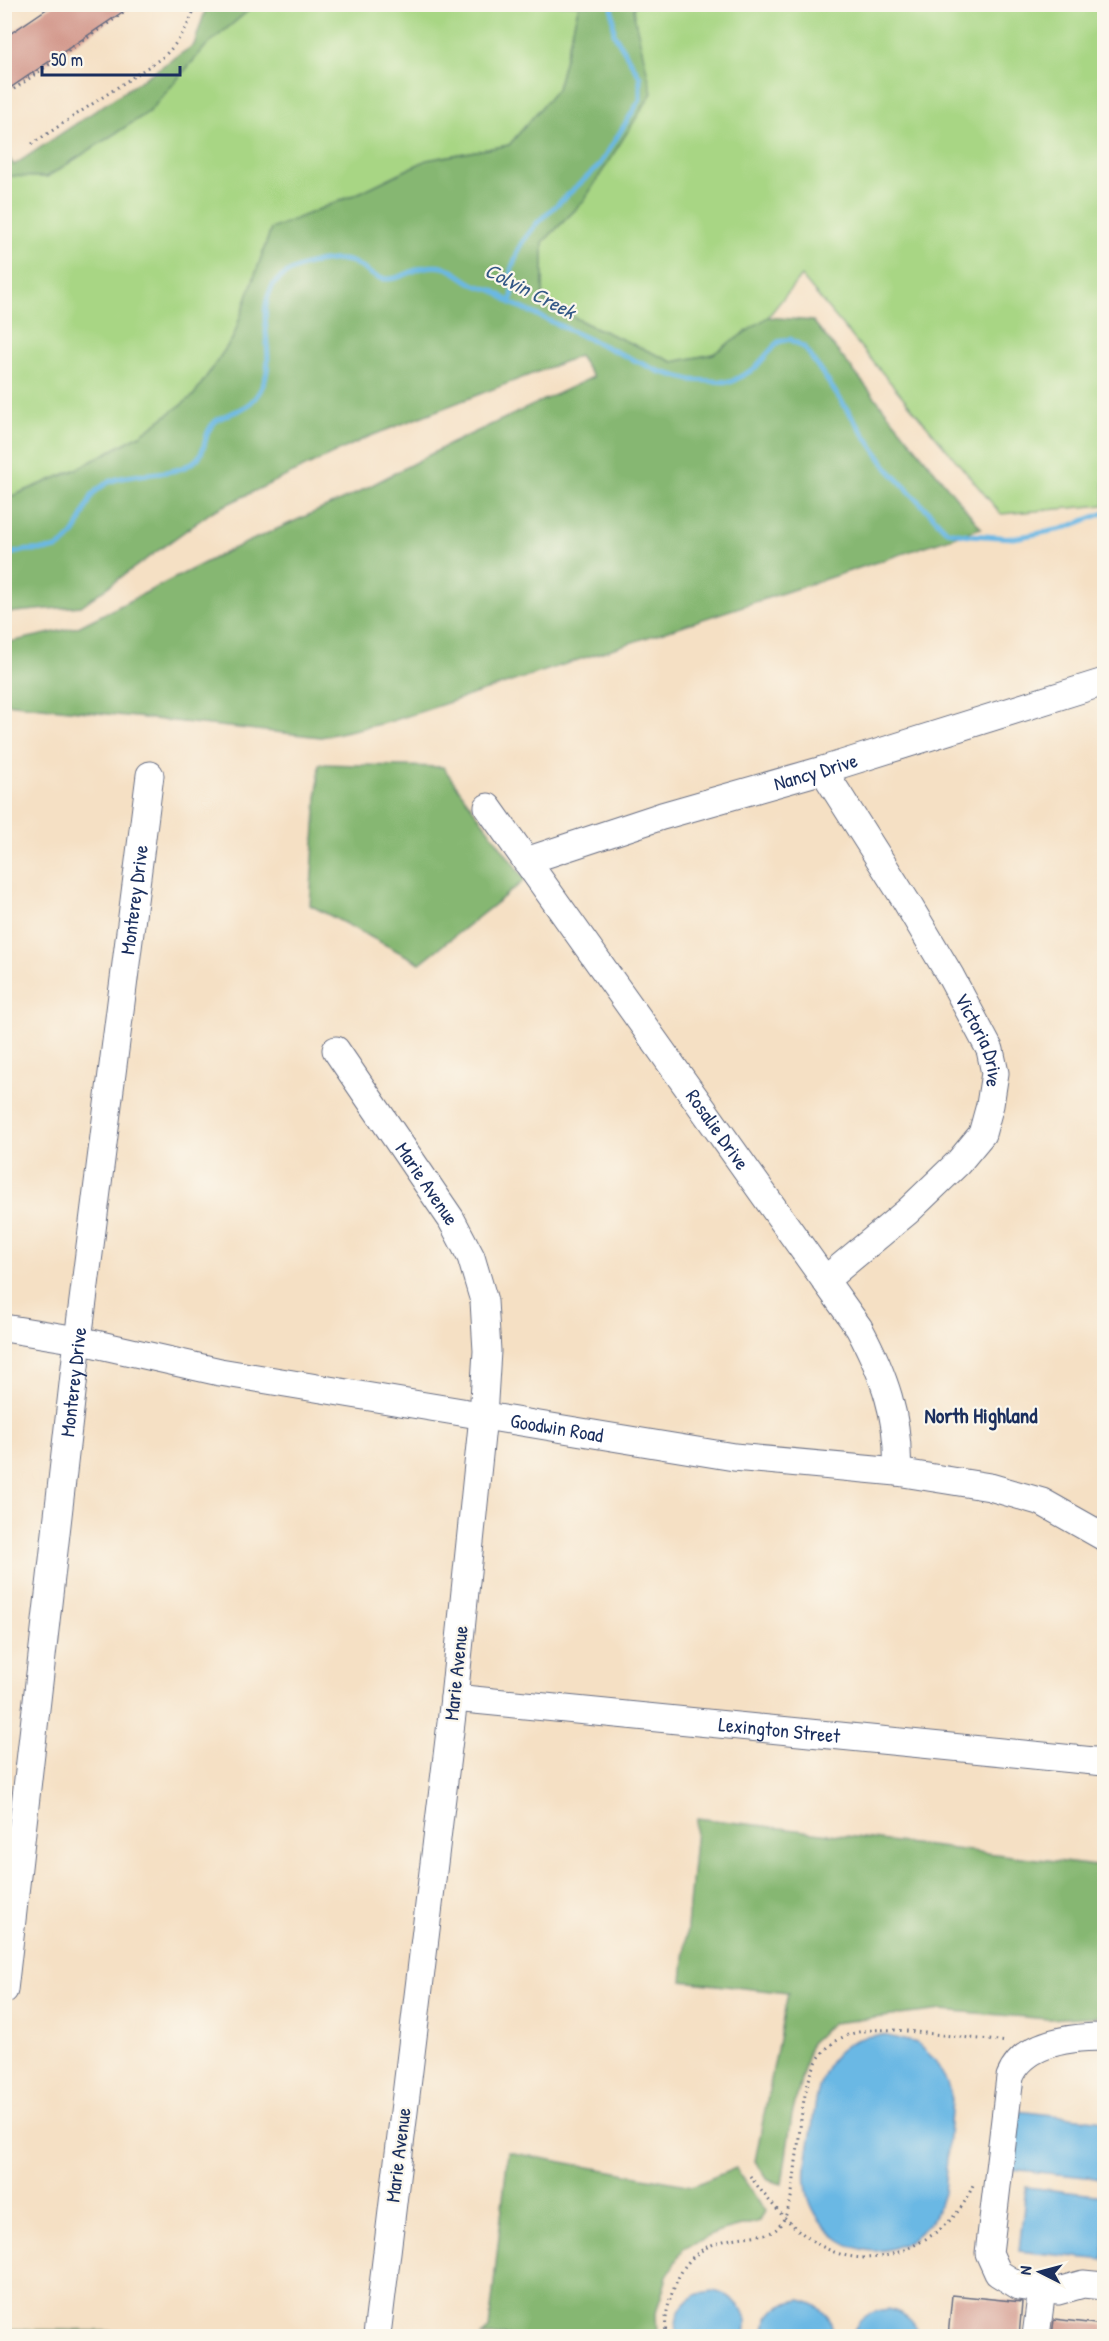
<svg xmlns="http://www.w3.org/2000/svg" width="1109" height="2341" viewBox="0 0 1109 2341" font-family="'Patrick Hand',sans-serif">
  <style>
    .green { fill: #a8d684; stroke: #628271; stroke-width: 1.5 }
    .forest { fill: #86b772; stroke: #507368; stroke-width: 1.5 }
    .water { fill: #6ab8e4; stroke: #4274a1; stroke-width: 1.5 }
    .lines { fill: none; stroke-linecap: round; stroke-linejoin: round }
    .stream { stroke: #6ab8e4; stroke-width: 5 }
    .building { fill: #d19488 }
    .minor-casing { stroke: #676d82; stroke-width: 29 }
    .path { stroke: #676d82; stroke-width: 3; stroke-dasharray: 1.5 4.5; stroke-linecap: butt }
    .minor { stroke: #fff; stroke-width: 27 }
    .labels { text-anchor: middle; stroke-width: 4.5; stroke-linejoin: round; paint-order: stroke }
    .street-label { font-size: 20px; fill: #1b2f5e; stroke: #fbf7ec }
    .water-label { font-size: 21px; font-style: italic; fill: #335886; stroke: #fbf7ec }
    .neighbourhood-label { font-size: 21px; font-weight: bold; fill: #1b2f5e; stroke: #fbf7ec }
  </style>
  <rect width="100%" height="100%" fill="#fbf7ec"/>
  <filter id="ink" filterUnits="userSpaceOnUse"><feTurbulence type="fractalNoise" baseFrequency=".0167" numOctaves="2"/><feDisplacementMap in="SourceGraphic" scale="12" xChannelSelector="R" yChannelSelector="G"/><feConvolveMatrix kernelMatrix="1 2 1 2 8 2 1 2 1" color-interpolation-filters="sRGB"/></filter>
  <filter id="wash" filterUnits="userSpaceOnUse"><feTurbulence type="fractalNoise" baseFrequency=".008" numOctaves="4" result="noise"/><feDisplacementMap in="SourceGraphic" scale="24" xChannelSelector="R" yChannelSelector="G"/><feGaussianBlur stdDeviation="1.35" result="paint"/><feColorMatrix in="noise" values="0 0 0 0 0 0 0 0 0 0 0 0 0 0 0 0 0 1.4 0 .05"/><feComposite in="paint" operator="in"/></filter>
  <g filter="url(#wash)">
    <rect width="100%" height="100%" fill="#f5e0c4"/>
    <path class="green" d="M255,5H579L557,89L509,145L427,160L361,192L271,229L233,338L193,396L140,435L75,470L7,498L4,496V176L47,177L149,112L206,46Z
      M634,5H1104V505L1001,514L801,276L768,317L713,354L673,362L585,323L543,300V242L583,202L634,15Z"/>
    <path class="forest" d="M634,4V15L652,93L583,202L543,242V300L585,323L673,362L713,354L768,317L813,321L981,528L389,722L321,737L5,703V643L78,627L230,550L353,495L450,444L593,377L579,356L368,437L213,511L81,606L5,613V496L8,498L75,470L140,435L193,396L233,338L271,229L361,192L427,160L509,145L557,89L579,5Z
      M207,5H255L206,46L149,112L47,177L5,176V153L14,165L194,45Z
      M319,764L443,767L525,880L420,963L310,905Z
      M697,1818L1104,1867V2016L1048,2019L942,2010L832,2023L811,2042L792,2115L782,2184L768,2180L755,2161L788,1993L682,1981Z
      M508,2152L692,2186L736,2168L765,2211L760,2221L719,2232L683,2248L667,2277L656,2313L657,2336H482L489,2329Z
      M5,2329L140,2332L164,2336H5Z"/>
    <path class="water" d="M883,2035L917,2043L934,2059L947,2082L952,2100L944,2193C936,2219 919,2239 893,2248C852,2262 809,2224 806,2184C804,2166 809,2147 812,2129C817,2083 826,2036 883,2035Z
      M1017,2111L1104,2121V2179L1011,2169Z
      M1026,2187L1104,2196V2260L1019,2251Z
      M713,2291C735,2295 752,2313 744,2336H677C672,2310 688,2293 713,2291Z
      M801,2300C820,2304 833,2316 833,2336H763C765,2314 778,2302 801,2300Z
      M888,2309C905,2313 914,2320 920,2336H852C857,2318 870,2311 888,2309Z"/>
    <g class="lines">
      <path class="stream" d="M511,303L513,289L511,270L521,244L537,223L599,166L640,100V77L614,34L612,4
        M4,556C13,553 22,550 31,550C41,549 53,552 62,545C80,532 82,513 92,496C95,490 104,485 109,482C124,474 158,475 176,470C215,459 197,437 216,421C226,413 244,412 255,398C283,364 254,324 271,289C280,268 331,254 352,262C364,267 374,280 388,279C402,279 413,269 426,267C451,263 456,275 475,285C480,287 487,288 492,290C499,293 505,299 511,303L658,371L691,380L731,382L754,369L778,342L790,339L805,348L888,469L947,531L969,535L1014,538L1062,529L1104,513"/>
    </g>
    <g id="blocks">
      <path class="building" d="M54,4H134L4,92V38Z
        M952,2295L1022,2302L1019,2337H948Z
        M1054,2319L1104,2325V2337H1052Z"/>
    </g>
  </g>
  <g filter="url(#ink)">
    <use href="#blocks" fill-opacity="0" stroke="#676d82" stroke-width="1.5"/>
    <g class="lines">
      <defs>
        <g id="minor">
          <path id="s1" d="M823,770L906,901L951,977L990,1050L995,1073L990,1105L982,1134L958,1163L908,1211L825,1280"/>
          <path id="s2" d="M488,807L859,1328C884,1375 900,1418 897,1472"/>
          <path id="s3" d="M526,861L662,816L823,770L1104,682"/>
          <path id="s4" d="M336,1050L451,1219L471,1257L484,1301L487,1351L483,1416L454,1698L377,2335"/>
          <path id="s5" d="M4,1328L78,1340L220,1372L618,1438L734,1457L897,1472L990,1487L1042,1502L1104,1537"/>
          <path id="s6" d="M454,1698L1104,1762"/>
          <path id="s7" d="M4,1990L78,1340L150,775"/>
          <path d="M1104,2037C1071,2037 1024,2042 1010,2077L989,2253L998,2273L1019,2286L1058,2291L1083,2284L1104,2286"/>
          <path d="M1036,2336L1042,2289"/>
        </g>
      </defs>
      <use href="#minor" class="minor-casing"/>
      <path class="path" d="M4,96L136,4
        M32,144L163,57C179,42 189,26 196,4
        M750,2176C794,2236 846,2285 922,2241C946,2228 963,2210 973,2185
        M666,2336C664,2320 668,2303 674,2288C688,2249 714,2240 752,2236C763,2234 773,2235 780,2225C793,2209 794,2174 797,2154C801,2124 802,2088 817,2061C842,2019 895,2030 934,2034C958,2037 983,2039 1007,2042"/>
      <use href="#minor" class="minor"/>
    </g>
  </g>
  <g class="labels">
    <g class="street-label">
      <text dy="7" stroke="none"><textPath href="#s3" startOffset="303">Nancy Drive</textPath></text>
      <text dy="7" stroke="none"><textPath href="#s7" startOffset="1098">Monterey Drive</textPath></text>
      <text dy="7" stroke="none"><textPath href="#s1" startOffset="314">Victoria Drive</textPath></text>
      <text dy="7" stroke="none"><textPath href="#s2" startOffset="396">Rosalie Drive</textPath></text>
      <text dy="7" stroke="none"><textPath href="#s4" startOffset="162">Marie Avenue</textPath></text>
      <text dy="7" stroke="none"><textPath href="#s7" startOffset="612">Monterey Drive</textPath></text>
      <text dy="7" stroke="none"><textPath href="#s5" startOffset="562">Goodwin Road</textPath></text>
      <text transform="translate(456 1673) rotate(-84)" y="7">Marie Avenue</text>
      <text dy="7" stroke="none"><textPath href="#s6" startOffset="327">Lexington Street</textPath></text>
      <text transform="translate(398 2155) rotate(-83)" y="7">Marie Avenue</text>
    </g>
    <g class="water-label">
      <text transform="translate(530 291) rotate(27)" y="7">Colvin Creek</text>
    </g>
    <g class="neighbourhood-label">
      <text x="981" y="1423">North Highland</text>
    </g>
  </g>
  <rect width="1109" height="2341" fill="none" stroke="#fbf7ec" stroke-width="24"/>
  <g transform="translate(1040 2272) rotate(276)" stroke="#fbf7ec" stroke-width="4.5" paint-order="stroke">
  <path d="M0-4.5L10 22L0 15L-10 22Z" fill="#1b2f5e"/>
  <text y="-9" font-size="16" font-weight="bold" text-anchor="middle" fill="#1b2f5e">N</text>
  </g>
  <path d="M42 66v9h138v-9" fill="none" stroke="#1b2f5e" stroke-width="3"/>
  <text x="51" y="66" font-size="18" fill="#1b2f5e" stroke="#fbf7ec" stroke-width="4.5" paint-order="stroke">50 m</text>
</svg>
